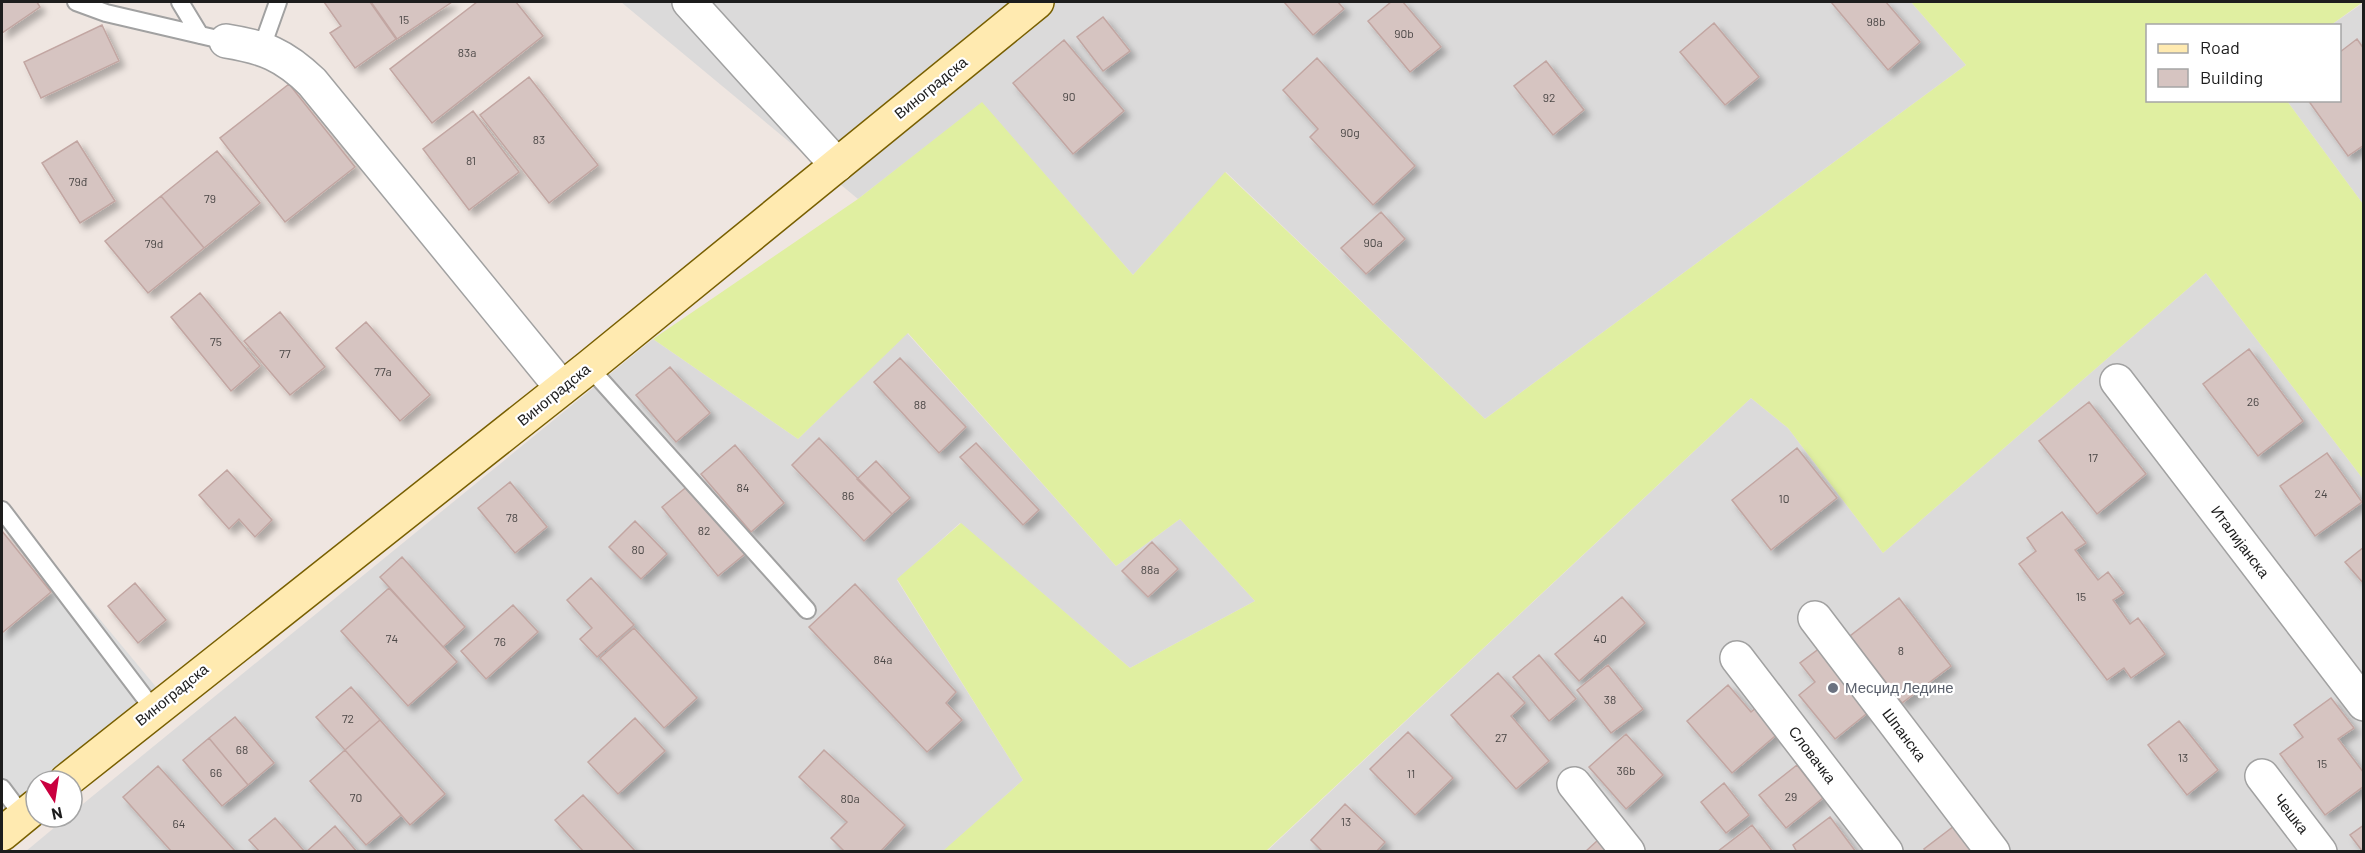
<svg xmlns="http://www.w3.org/2000/svg" width="2365" height="853" viewBox="0 0 2365 853" font-family="Barlow,sans-serif">
  <style>
    .residential { fill: #dbdada }
    .grass { fill: #e0efa1 }
    .parking { fill: #ddd }
    .building { fill: #d6c4c1; stroke: #c2a6a2; stroke-width: 1.5; filter: url(#shadow) }
    .lines { fill: none; stroke-linecap: round; stroke-linejoin: round }
    .lane-casing { stroke: #a1a1a1; stroke-width: 20 }
    .street-casing { stroke: #a1a1a1; stroke-width: 36 }
    .secondary-casing { stroke: #785f00; stroke-width: 36 }
    .lane { stroke: #fff; stroke-width: 16 }
    .street { stroke: #fff; stroke-width: 33 }
    .secondary { stroke: #ffeab0; stroke-width: 33 }
    .worship-dot { fill: #6b7280; stroke: #fff; stroke-width: 2 }
    .labels { text-anchor: middle; stroke-width: 4.5; stroke-linejoin: round; paint-order: stroke }
    .number-label { font-size: 12px; fill: #4b4746 }
    .street-label { font-size: 15px; fill: #1d1d1d; stroke: #fff }
    .worship-label { font-size: 15px; fill: #5b616d; stroke: #fff; text-anchor: start }
  </style>
  <defs>
    <filter id="shadow"><feDropShadow dx="5.5" dy="5.5" stdDeviation="3" flood-color="#0004"/></filter>
  </defs>
  <rect width="100%" height="100%" fill="#efe6e1"/>
  <path class="residential" d="M621,2H1911L1966,65L1485,419L1226,172L1133,275L982,103L858,199Z
    M2363,3V204L2287,101L2340,100V26L2331,25Z
    M2206,273L2363,479V851L1266,852L1751,398L1788,428L1883,553Z
    M907,333L1116,566L1180,519L1255,601L1130,668L960,523L897,580L1023,780L944,851L25,852L67,817H72V813L89,799L653,339L798,439Z"/>
  <path class="grass" d="M1911,2H2363L2331,25L2148,26V100L2287,101L2363,204V479L2206,273L1883,553L1788,428L1751,398L1266,851H943L1023,780L897,579L961,523L1130,668L1255,601L1180,519L1116,566L908,333L798,439L653,339L858,199L982,102L1133,275L1225,172L1485,419L1966,65Z"/>
  <path class="parking" d="M68,581L166,699L66,781H36V806L2,834V634Z"/>
  <path class="building" d="M2,2H37L40,7L2,33Z
    M324,2H370L396,39L355,68L330,33L341,26Z
    M371,2H452L397,39Z
    M477,2H516L543,36L432,123L390,69Z
    M1284,2H1338L1344,9L1313,35Z
    M1391,2H1403L1441,47L1410,72L1368,21Z
    M1831,2H1886L1920,42L1888,70Z
    M1103,17L1130,51L1103,71L1077,37Z
    M1714,23L1759,77L1725,105L1680,52Z
    M102,25L119,61L41,98L24,62Z
    M2357,39L2364,49V145L2348,156L2308,100H2340V52Z
    M1064,40L1124,111L1073,154L1013,83Z
    M1317,58L1415,166L1373,205L1310,137L1318,129L1283,90Z
    M1546,61L1584,110L1553,135L1514,86Z
    M529,77L598,165L549,203L480,115Z
    M289,84L355,167L285,222L220,138Z
    M473,111L519,172L469,210L423,149Z
    M77,141L115,201L80,223L42,163Z
    M217,151L260,203L204,248L161,196Z
    M161,196L204,248L148,293L105,241Z
    M1381,212L1405,239L1366,274L1341,248Z
    M200,293L260,366L231,391L171,317Z
    M280,312L325,367L290,395L244,341Z
    M366,322L430,395L400,421L336,348Z
    M2249,349L2303,421L2258,456L2203,384Z
    M900,358L966,427L939,453L874,382Z
    M670,367L710,413L676,442L636,395Z
    M2089,402L2146,474L2097,514L2039,441Z
    M819,438L892,514L864,541L792,465Z
    M976,443L1039,510L1023,525L960,457Z
    M735,445L784,503L751,532L701,474Z
    M1797,448L1837,498L1771,550L1732,500Z
    M2327,453L2362,502L2315,536L2280,486Z
    M876,461L910,498L892,514L857,479Z
    M227,470L272,520L255,537L239,519L229,529L199,495Z
    M510,482L547,527L515,553L478,508Z
    M689,485L745,554L718,576L662,507Z
    M2062,512L2086,543L2075,550L2098,580L2108,572L2124,593L2113,600L2130,624L2138,618L2165,654L2131,678L2124,668L2107,680L2019,564L2036,551L2027,538Z
    M635,521L667,554L641,579L609,547Z
    M2,531L51,592L2,633Z
    M1152,542L1178,569L1148,597L1122,571Z
    M2364,547V584L2345,562Z
    M402,557L465,627L443,647L380,577Z
    M591,578L634,625L597,657L580,639L592,628L567,600Z
    M135,583L166,620L138,643L108,606Z
    M855,584L956,692L946,703L962,720L927,752L809,627Z
    M389,588L457,662L408,706L341,631Z
    M1622,597L1645,623L1579,681L1555,654Z
    M1899,598L1951,666L1902,703L1850,636Z
    M513,605L538,632L486,679L461,651Z
    M634,628L697,698L664,728L600,658Z
    M1824,645L1875,707L1835,739L1799,695L1815,682L1800,663Z
    M1539,655L1576,699L1549,721L1513,677Z
    M1608,665L1643,709L1611,733L1577,690Z
    M1498,673L1525,703L1511,716L1549,761L1516,789L1451,715Z
    M1728,685L1751,712L1759,705L1781,731L1732,773L1687,721Z
    M351,687L380,720L345,750L316,717Z
    M2331,698L2354,728L2338,739L2364,773V786L2325,815L2280,754L2303,737L2294,725Z
    M235,717L274,763L248,785L209,738Z
    M635,718L665,751L618,794L588,762Z
    M380,720L445,794L410,825L345,750Z
    M2179,721L2218,770L2187,795L2148,745Z
    M1408,732L1453,778L1415,815L1370,769Z
    M1626,734L1663,775L1626,809L1589,767Z
    M209,738L248,785L222,806L183,760Z
    M345,750L401,815L366,845L310,781Z
    M824,750L905,825L880,852H845L831,838L847,822L799,777Z
    M1797,765L1823,798L1786,828L1759,795Z
    M158,766L235,851L234,852H172L123,797Z
    M1724,783L1749,815L1726,833L1701,802Z
    M583,795L636,852H584L555,820Z
    M1345,804L1385,842L1376,852H1323L1311,840Z
    M1830,817L1856,852H1797L1793,845Z
    M275,818L305,852H260L249,840Z
    M1958,823L1979,852H1926L1924,849Z
    M1752,825L1773,852H1717Z
    M2364,825V852H2363L2350,835Z
    M335,826L357,852H306Z
    M1598,840L1608,852H1585Z"/>
  <g class="lines">
    <defs>
      <path id="lane" d="M76,2L106,13L226,41
        M180,2L200,35
        M262,47L278,2
        M589,367L807,610
        M2,510L154,710
        M2,788L23,816"/>
      <path id="street" d="M689,2L837,165
        M226,41C264,47 284,55 312,82L562,388
        M2117,381L2364,704
        M1815,618L1993,852
        M1737,658L1886,852
        M2262,776L2320,852
        M1574,784L1628,852"/>
      <path id="secondary" d="M66,781L589,367L1037,2
        M2,834L36,806"/>
    </defs>
    <use href="#lane" class="lane-casing"/>
    <use href="#street" class="street-casing"/>
    <use href="#secondary" class="secondary-casing"/>
    <use href="#lane" class="lane"/>
    <use href="#street" class="street"/>
    <use href="#secondary" class="secondary"/>
  </g>
  <circle class="worship-dot" cx="1833" cy="688" r="6"/>
  <g class="labels">
    <g class="number-label">
      <text x="404" y="24">15</text>
      <text x="1876" y="26">98b</text>
      <text x="1404" y="38">90b</text>
      <text x="467" y="57">83a</text>
      <text x="1069" y="101">90</text>
      <text x="1549" y="102">92</text>
      <text x="1350" y="137">90g</text>
      <text x="539" y="144">83</text>
      <text x="471" y="165">81</text>
      <text x="78" y="186">79đ</text>
      <text x="210" y="203">79</text>
      <text x="1373" y="247">90a</text>
      <text x="154" y="248">79d</text>
      <text x="216" y="346">75</text>
      <text x="285" y="358">77</text>
      <text x="383" y="376">77a</text>
      <text x="2253" y="406">26</text>
      <text x="920" y="409">88</text>
      <text x="2093" y="462">17</text>
      <text x="743" y="492">84</text>
      <text x="2321" y="498">24</text>
      <text x="848" y="500">86</text>
      <text x="1784" y="503">10</text>
      <text x="512" y="522">78</text>
      <text x="704" y="535">82</text>
      <text x="638" y="554">80</text>
      <text x="1150" y="574">88a</text>
      <text x="2081" y="601">15</text>
      <text x="392" y="643">74</text>
      <text x="1600" y="643">40</text>
      <text x="500" y="646">76</text>
      <text x="1901" y="655">8</text>
      <text x="883" y="664">84a</text>
      <text x="1610" y="704">38</text>
      <text x="348" y="723">72</text>
      <text x="1501" y="742">27</text>
      <text x="242" y="754">68</text>
      <text x="2183" y="762">13</text>
      <text x="2322" y="768">15</text>
      <text x="1626" y="775">36b</text>
      <text x="216" y="777">66</text>
      <text x="1411" y="778">11</text>
      <text x="1791" y="801">29</text>
      <text x="356" y="802">70</text>
      <text x="850" y="803">80a</text>
      <text x="1346" y="826">13</text>
      <text x="179" y="828">64</text>
    </g>
    <g class="street-label">
      <text transform="translate(931 88) rotate(-39)" y="5">Виноградска</text>
      <text transform="translate(554 395) rotate(-39)" y="5">Виноградска</text>
      <text transform="translate(2240 542) rotate(53)" y="5">Италијанска</text>
      <text transform="translate(172 695) rotate(-39)" y="5">Виноградска</text>
      <text transform="translate(1904 735) rotate(53)" y="5">Шпанска</text>
      <text transform="translate(1812 755) rotate(53)" y="5">Словачка</text>
      <text transform="translate(2291 814) rotate(52)" y="5">Чешка</text>
    </g>
    <g class="worship-label">
      <text x="1845" y="693">Месџид Ледине</text>
    </g>
  </g>
  <rect width="2365" height="853" fill="none" stroke="#1d1d1d" stroke-width="6"/>
  <rect x="2146" y="24" width="195" height="78" fill="#ffffff" stroke="#a5a5a5" stroke-width="1.5"/>
  <rect x="2158" y="44" width="30" height="9" fill="#ffeab0" stroke="#a5a5a5" stroke-width="1.5"/>
  <text x="2200" y="54" font-size="18" fill="#1d1d1d">Road</text>
  <rect x="2158" y="69" width="30" height="18" fill="#d6c4c1" stroke="#a5a5a5" stroke-width="1.5"/>
  <text x="2200" y="84" font-size="18" fill="#1d1d1d">Building</text>
  <g transform="translate(54 799) rotate(168)"><circle r="28" fill="#ffffff" stroke="#a5a5a5" stroke-width="1.5"/>
  <path d="M0-4.5L10 22L0 15L-10 22Z" fill="#ca003f"/>
  <text y="-9" font-size="16" font-weight="bold" text-anchor="middle" fill="#1d1d1d">N</text>
  </g>
</svg>
